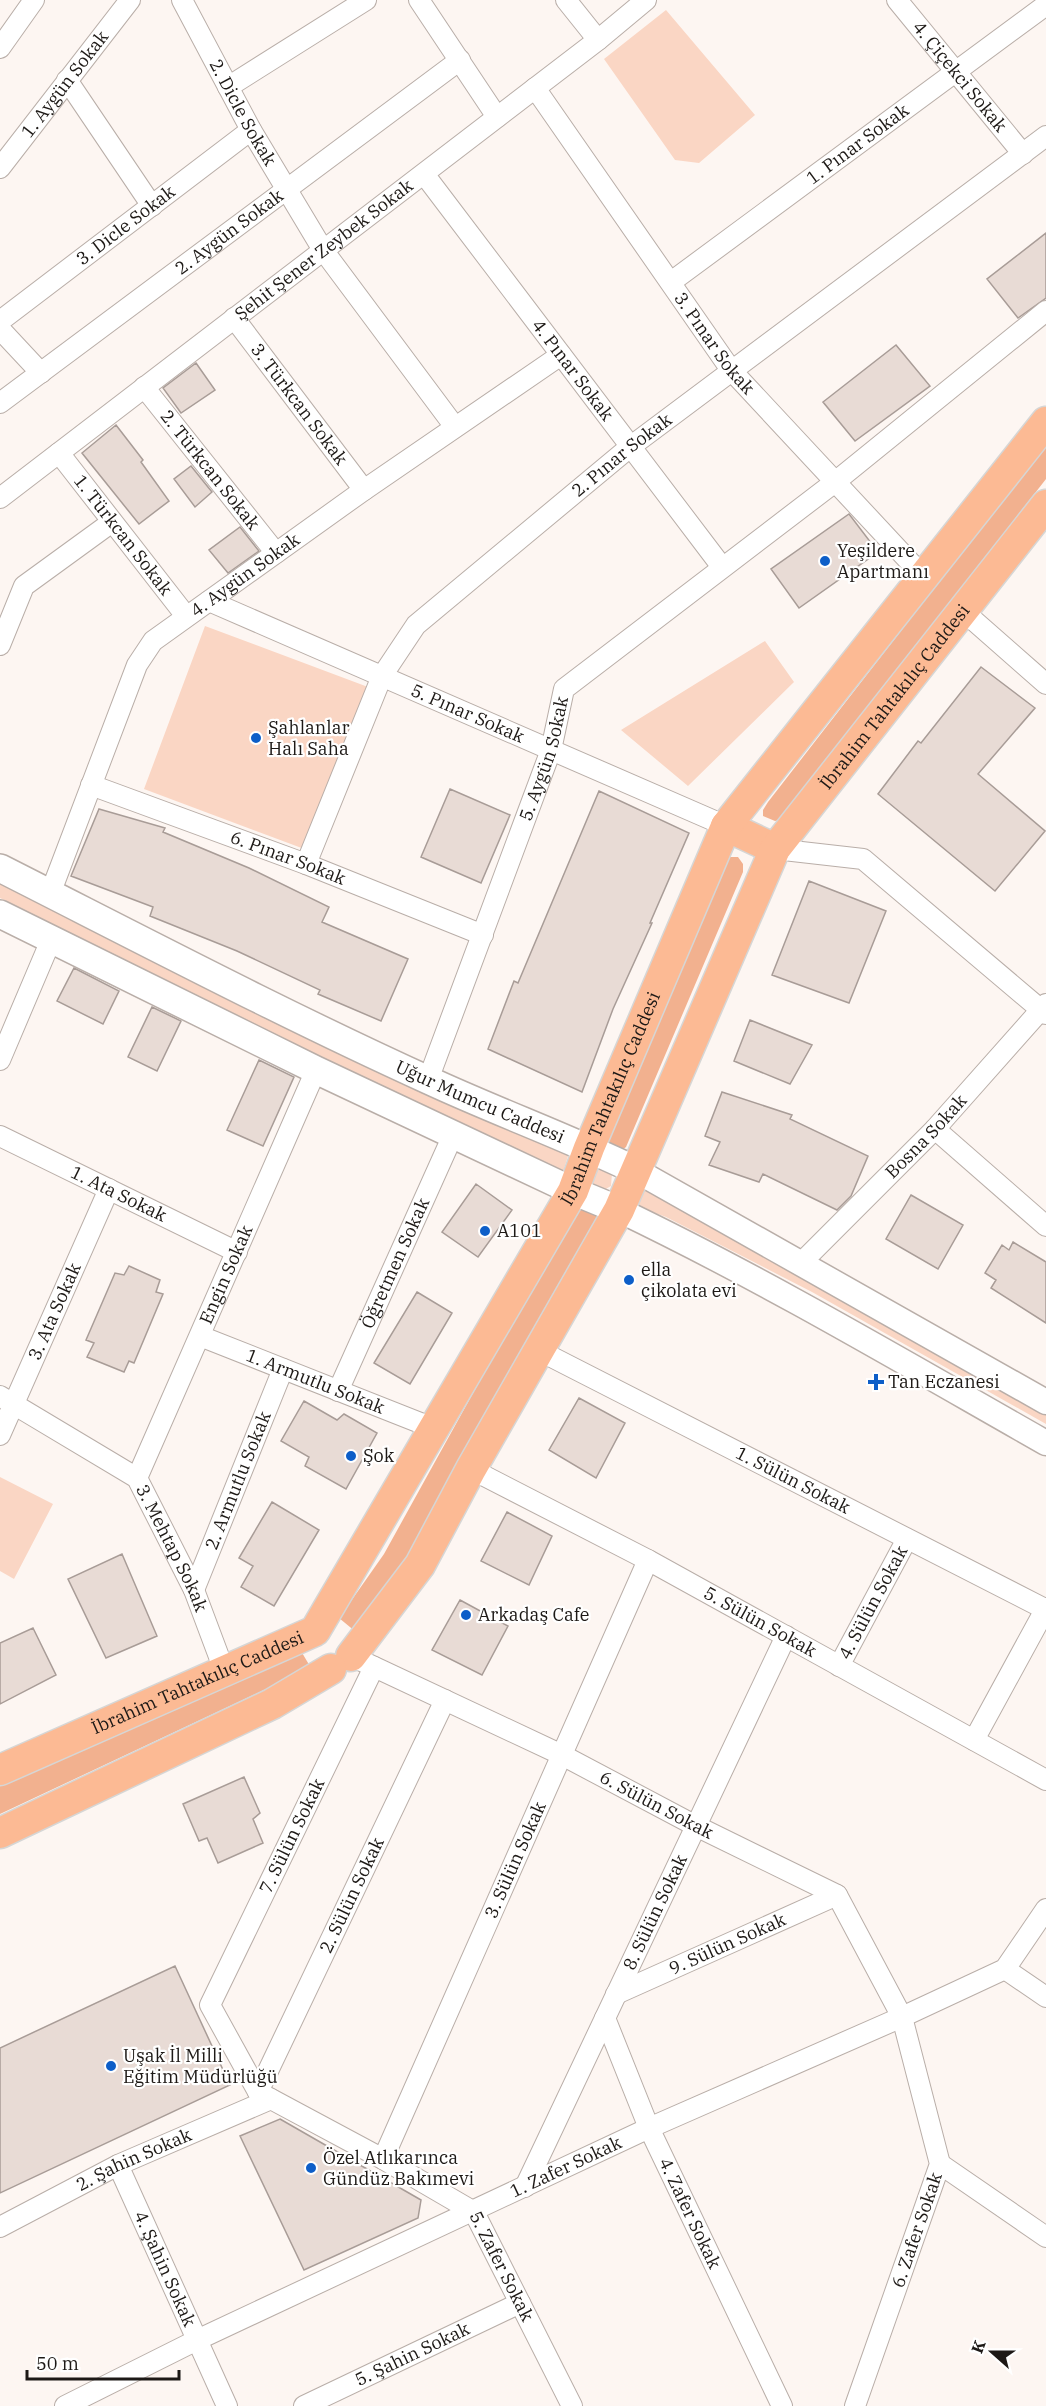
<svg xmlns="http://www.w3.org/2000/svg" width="1046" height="2406" viewBox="0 0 1046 2406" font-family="'IBM Plex Serif',serif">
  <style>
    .green { fill: #fad6c4 }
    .forest { fill: #f2b18f }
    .building { fill: #e8dbd5; stroke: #a89c97; stroke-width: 1.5 }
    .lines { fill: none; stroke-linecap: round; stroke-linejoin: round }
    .minor-casing { stroke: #b9aea8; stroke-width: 22 }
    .tertiary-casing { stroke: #b9aea8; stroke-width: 27 }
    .secondary-casing { stroke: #b9aea8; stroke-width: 30 }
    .primary-casing { stroke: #d6d6d5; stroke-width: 33 }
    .minor { stroke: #fff; stroke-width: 20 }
    .tertiary { stroke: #fff; stroke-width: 24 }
    .secondary { stroke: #fff; stroke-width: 27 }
    .primary { stroke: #fcba94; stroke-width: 30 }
    .poi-dot { fill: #0d5ec8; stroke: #fff; stroke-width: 2 }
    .labels { text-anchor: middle; stroke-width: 4.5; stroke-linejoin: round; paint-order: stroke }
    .street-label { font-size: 18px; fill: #1d1916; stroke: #fff }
    .poi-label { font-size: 18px; fill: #1d1916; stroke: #fff; text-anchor: start }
  </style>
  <rect width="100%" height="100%" fill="#fdf6f2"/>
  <path class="green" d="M666,10L755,115L699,163L675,160L604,59Z
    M205,626L368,687L307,850L144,789Z
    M765,641L794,682L688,786L621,730Z
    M0,884L439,1099L569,1153L563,1172L429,1114L0,898Z
    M598,1166L612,1173L611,1186L604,1190L590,1185Z
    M645,1190L818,1284L1046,1414V1424L812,1292L666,1217L636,1206Z
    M0,1477L53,1504L14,1579L0,1571Z"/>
  <path class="forest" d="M1046,444V479L780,820L775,821L763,816V810L768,802Z
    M730,857H738L743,864V872L626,1147L621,1151L609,1145L607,1139L724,861Z
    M585,1205L601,1214L423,1530L390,1586L356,1632L339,1618L384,1554L519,1310L580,1209Z
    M301,1651L311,1668L0,1814V1786Z"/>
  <path class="building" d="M1046,233V298L1018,318L987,279Z
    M896,345L930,386L855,441L823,402Z
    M196,363L215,390L181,413L163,388Z
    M116,425L143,460L141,462L169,501L139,524L82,453Z
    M191,466L212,492L195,507L174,479Z
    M849,514L878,552L799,608L771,569Z
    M240,527L259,551L228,573L209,550Z
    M981,667L1035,708L978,774L1045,831L995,891L878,794L918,741L921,743Z
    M450,789L510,815L481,883L421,857Z
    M599,791L689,833L650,923H652L613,1009L582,1092L488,1049L514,981L518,983Z
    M99,809L165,828L163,832L249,868L329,907L322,922L408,959L381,1021L318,994L320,990L237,951L150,916L153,907L71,876Z
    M809,881L886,911L849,1003L772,975Z
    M74,968L119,991L103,1024L57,1001Z
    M152,1007L181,1021L157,1071L128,1057Z
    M750,1020L812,1045L790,1084L734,1061Z
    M259,1060L294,1077L263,1146L227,1130Z
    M722,1092L792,1115L790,1119L868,1156L851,1196L837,1210L763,1174L759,1182L709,1165L720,1142L705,1136Z
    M476,1184L512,1210L478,1257L442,1232Z
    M911,1195L963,1225L938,1269L886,1239Z
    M1013,1242L1046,1262V1323L991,1288L996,1280L985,1273L1002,1245L1009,1250Z
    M129,1266L160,1280L156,1292L163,1294L134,1363L129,1361L124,1372L87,1357L94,1343L86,1340L115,1273L124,1275Z
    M417,1292L452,1313L410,1384L374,1363Z
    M579,1398L625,1423L596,1478L549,1450Z
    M304,1401L337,1420L344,1414L377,1433L346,1489L305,1466L309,1457L281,1441Z
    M272,1502L319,1530L274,1606L241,1587L253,1566L239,1558Z
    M507,1512L552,1536L529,1585L481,1561Z
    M122,1554L157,1636L106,1658L68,1579Z
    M460,1600L508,1626L482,1675L432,1650Z
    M33,1628L56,1675L0,1704V1643Z
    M244,1777L260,1813L253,1819L263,1843L218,1863L207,1838L199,1841L183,1804Z
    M175,1966L230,2085L0,2193V2048Z
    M280,2119L421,2200L418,2218L304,2270L240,2136Z"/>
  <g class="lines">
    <defs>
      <g id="minor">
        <path id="s1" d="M182,0L251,130L323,250L455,427"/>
        <path d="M419,0L497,117"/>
        <path d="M566,0L598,40"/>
        <path id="s2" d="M897,0L1023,154"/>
        <path d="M0,48L34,0"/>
        <path d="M67,80L152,206"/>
        <path d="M228,87L366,0"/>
        <path id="s3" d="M535,88L731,370L923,576"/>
        <path id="s4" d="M0,168L130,0"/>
        <path id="s5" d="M424,174L722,567"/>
        <path id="s6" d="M671,282L1046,5"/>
        <path id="s7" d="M234,318L364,490"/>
        <path id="s8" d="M0,321L251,130"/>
        <path d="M0,329L41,373"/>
        <path id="s9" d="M144,387L276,553"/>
        <path id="s10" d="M0,403L460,60"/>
        <path id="s11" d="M59,453L186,616"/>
        <path id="s12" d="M0,498L598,40L646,0"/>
        <path id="s13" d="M209,601L726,826"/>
        <path d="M963,611L1046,684"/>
        <path d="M0,645L24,586L112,522"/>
        <path id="s14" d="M91,785L306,864L483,935"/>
        <path d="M775,849L863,859L1046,1014"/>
        <path id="s15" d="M306,864L382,676L416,625L630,447L1046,136"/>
        <path id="s16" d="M50,894L137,665L153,641L364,490L561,355"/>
        <path d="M0,1060L51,940"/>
        <path id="s17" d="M428,1080L551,750L564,689L835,482L1046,311"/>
        <path d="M935,1129L1046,1226"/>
        <path id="s18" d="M0,1136L237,1252"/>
        <path id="s19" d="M801,1263L935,1129L1046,1004"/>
        <path id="s20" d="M200,1336L433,1428"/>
        <path id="s21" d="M540,1351L1045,1609"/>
        <path id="s22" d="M338,1391L453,1135"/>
        <path id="s23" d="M0,1396L137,1478L194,1590L224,1670"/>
        <path id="s24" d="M0,1435L109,1189"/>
        <path id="s25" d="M471,1469L648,1560L1046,1780"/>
        <path id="s26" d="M137,1478L316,1070"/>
        <path id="s27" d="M194,1590L283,1369"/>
        <path id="s28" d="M351,1656L562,1755L696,1826L837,1895L902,2017L940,2164L855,2406"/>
        <path id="s29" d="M839,1666L907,1539"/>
        <path id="s30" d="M374,1667L210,2005L258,2092L383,2159L474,2212L572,2406"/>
        <path d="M974,1740L1046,1608"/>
        <path d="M1005,1969L1046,1997"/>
        <path id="s31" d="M616,1994L837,1895"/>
        <path id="s32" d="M605,2018L649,2128L782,2406"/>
        <path id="s33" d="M258,2092L445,1700"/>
        <path id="s34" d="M383,2159L648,1560"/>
        <path d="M940,2164L1046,2237"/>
        <path id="s35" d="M118,2165L227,2406"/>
        <path id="s36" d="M525,2187L786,1636"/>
        <path id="s37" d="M0,2227L118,2165L271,2099"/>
        <path id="s38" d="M65,2406L197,2340L649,2128L902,2017L1005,1969L1046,1909"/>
        <path id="s39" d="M304,2406L520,2303"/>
      </g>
      <path id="tertiary" d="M637,1171L1046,1402
        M619,1210C765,1280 905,1363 1046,1443"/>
      <g id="secondary">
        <path id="s40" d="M0,868C142,940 283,1014 428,1080C497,1112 569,1138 637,1171"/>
        <path d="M0,914L316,1070L573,1191L619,1210"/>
      </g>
      <g id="primary">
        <path d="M726,826L775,849"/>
        <path id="s41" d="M351,1656L420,1565L471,1469L619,1210L775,849L1046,505"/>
        <path id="s42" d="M0,1770L315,1631L573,1191L589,1148L726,826L1046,422"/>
        <path d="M0,1833L272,1704L331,1669"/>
      </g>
    </defs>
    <use href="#minor" class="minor-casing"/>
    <use href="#tertiary" class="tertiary-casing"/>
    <use href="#secondary" class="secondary-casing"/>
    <use href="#primary" class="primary-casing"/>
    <use href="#minor" class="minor"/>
    <use href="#tertiary" class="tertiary"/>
    <use href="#secondary" class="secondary"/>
    <use href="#primary" class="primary"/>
  </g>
  <g class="poi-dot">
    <circle cx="825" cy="561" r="6"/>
    <circle cx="256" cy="738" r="6"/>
    <circle cx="485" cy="1231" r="6"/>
    <circle cx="629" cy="1280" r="6"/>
    <path d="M873 1373h6v6h6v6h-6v6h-6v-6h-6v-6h6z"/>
    <circle cx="351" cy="1456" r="6"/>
    <circle cx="466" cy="1615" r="6"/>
    <circle cx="111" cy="2066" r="6"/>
    <circle cx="311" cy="2168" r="6"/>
  </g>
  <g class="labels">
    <g class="street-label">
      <text dy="6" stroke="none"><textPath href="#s2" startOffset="99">4. Çiçekci Sokak</textPath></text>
      <text dy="6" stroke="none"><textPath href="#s4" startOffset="106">1. Aygün Sokak</textPath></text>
      <text dy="6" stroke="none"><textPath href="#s1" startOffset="128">2. Dicle Sokak</textPath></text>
      <text dy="6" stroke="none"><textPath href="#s6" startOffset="232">1. Pınar Sokak</textPath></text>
      <text dy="6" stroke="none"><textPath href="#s8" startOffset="158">3. Dicle Sokak</textPath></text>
      <text dy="6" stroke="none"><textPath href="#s10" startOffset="286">2. Aygün Sokak</textPath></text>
      <text dy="6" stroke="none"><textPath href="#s12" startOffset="408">Şehit Şener Zeybek Sokak</textPath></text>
      <text dy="6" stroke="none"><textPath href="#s3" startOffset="312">3. Pınar Sokak</textPath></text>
      <text dy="6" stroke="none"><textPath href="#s5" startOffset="246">4. Pınar Sokak</textPath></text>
      <text dy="6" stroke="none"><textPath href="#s7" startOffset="108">3. Türkcan Sokak</textPath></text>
      <text dy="6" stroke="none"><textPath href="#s15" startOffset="531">2. Pınar Sokak</textPath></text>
      <text dy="6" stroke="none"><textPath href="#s9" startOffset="106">2. Türkcan Sokak</textPath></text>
      <text dy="6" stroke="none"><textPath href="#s11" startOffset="104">1. Türkcan Sokak</textPath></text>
      <text dy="6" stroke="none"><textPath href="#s16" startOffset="387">4. Aygün Sokak</textPath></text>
      <text dy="6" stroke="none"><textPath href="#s41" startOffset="1108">İbrahim Tahtakılıç Caddesi</textPath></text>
      <text dy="6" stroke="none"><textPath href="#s13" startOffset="282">5. Pınar Sokak</textPath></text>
      <text dy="6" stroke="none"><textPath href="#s17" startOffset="342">5. Aygün Sokak</textPath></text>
      <text dy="6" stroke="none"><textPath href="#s14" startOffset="210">6. Pınar Sokak</textPath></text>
      <text dy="6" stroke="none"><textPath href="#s42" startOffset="954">İbrahim Tahtakılıç Caddesi</textPath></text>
      <text dy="6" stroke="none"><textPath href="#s40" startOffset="534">Uğur Mumcu Caddesi</textPath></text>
      <text dy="6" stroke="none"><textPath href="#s19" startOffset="178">Bosna Sokak</textPath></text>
      <text dy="6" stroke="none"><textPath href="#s18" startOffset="132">1. Ata Sokak</textPath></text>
      <text dy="6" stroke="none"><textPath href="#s22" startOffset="140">Öğretmen Sokak</textPath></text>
      <text dy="6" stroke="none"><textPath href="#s26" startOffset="222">Engin Sokak</textPath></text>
      <text dy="6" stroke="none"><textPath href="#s24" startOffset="135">3. Ata Sokak</textPath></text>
      <text dy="6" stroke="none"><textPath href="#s20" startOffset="124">1. Armutlu Sokak</textPath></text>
      <text dy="6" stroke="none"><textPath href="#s27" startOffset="118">2. Armutlu Sokak</textPath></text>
      <text dy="6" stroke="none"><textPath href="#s21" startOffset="284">1. Sülün Sokak</textPath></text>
      <text dy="6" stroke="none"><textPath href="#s23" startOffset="238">3. Mehtap Sokak</textPath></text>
      <text dy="6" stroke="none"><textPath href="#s29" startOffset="72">4. Sülün Sokak</textPath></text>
      <text dy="6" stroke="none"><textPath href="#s25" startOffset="327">5. Sülün Sokak</textPath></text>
      <text dy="6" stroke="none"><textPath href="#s42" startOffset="216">İbrahim Tahtakılıç Caddesi</textPath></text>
      <text dy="6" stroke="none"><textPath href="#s28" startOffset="340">6. Sülün Sokak</textPath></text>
      <text transform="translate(292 1836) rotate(-64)" y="6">7. Sülün Sokak</text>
      <text dy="6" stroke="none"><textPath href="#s34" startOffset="327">3. Sülün Sokak</textPath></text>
      <text dy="6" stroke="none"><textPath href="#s33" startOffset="218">2. Sülün Sokak</textPath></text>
      <text dy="6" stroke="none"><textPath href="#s36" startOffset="304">8. Sülün Sokak</textPath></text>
      <text dy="6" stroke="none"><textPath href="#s31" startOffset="122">9. Sülün Sokak</textPath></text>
      <text dy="6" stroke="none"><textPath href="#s37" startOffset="150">2. Şahin Sokak</textPath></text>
      <text dy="6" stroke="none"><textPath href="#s38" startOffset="555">1. Zafer Sokak</textPath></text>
      <text dy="6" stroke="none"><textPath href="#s32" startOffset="213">4. Zafer Sokak</textPath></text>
      <text transform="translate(917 2230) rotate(-71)" y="6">6. Zafer Sokak</text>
      <text dy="6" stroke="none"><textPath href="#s30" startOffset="783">5. Zafer Sokak</textPath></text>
      <text dy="6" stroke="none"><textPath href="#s35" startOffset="114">4. Şahin Sokak</textPath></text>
      <text dy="6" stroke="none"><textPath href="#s39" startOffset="120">5. Şahin Sokak</textPath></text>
    </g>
    <g class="poi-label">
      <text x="837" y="557">Yeşildere<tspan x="837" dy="21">Apartmanı</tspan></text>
      <text x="268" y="734">Şahlanlar<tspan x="268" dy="21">Halı Saha</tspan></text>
      <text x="497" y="1237">A101</text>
      <text x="641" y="1276">ella<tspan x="641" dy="21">çikolata evi</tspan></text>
      <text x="888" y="1388">Tan Eczanesi</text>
      <text x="363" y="1462">Şok</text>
      <text x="478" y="1621">Arkadaş Cafe</text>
      <text x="123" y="2062">Uşak İl Milli<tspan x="123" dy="21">Eğitim Müdürlüğü</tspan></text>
      <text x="323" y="2164">Özel Atlıkarınca<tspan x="323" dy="21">Gündüz Bakımevi</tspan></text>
    </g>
  </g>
  <g transform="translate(992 2352) rotate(291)" stroke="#ffffff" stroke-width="4.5" paint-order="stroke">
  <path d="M0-4.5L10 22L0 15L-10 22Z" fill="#1d1916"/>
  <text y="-9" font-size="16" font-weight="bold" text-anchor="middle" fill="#1d1916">K</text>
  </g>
  <path d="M27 2370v9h152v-9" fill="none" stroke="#1d1916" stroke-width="3"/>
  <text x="36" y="2370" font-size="18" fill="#1d1916" stroke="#ffffff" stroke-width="4.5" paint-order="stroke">50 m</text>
</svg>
